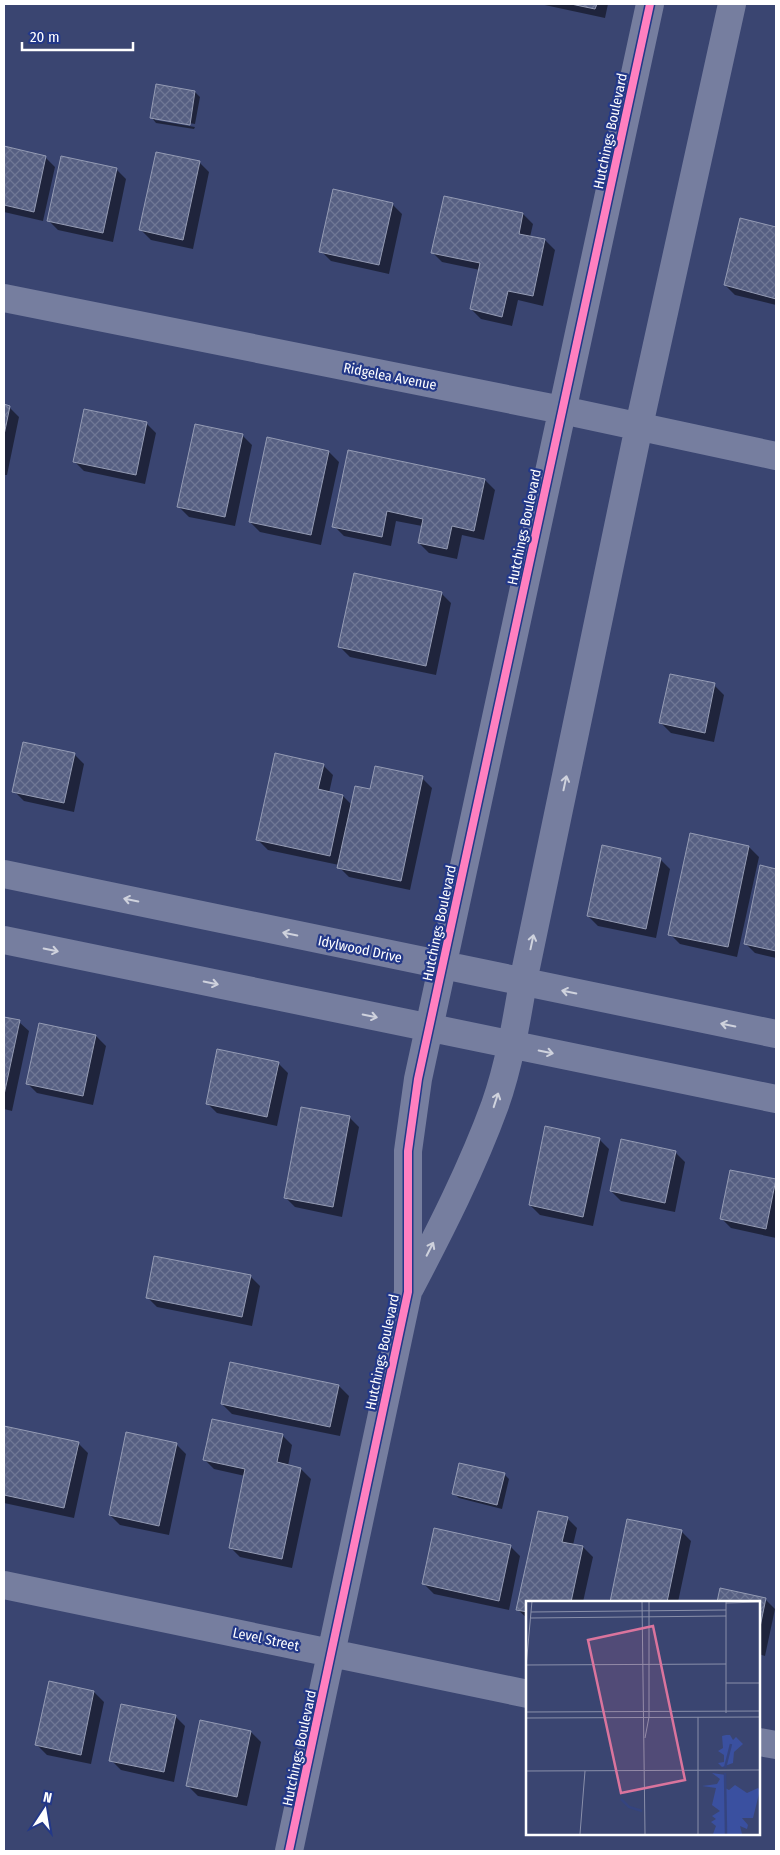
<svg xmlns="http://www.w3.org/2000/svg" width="780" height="1855" viewBox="0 0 780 1855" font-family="'Fira Sans Condensed',sans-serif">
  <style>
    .shadow { fill: #0007 }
    .building { fill: url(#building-cross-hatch); stroke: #949bb4 }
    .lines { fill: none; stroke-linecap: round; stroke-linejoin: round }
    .minor { stroke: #767e9f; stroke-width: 28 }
    .cycleway-casing { stroke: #233888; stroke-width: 11 }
    .cycleway { stroke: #ff80c0; stroke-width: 8 }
    .oneway { stroke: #cfd2dd }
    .labels { text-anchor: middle; stroke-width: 4.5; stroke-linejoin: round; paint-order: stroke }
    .street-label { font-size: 14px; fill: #fff; stroke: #233888 }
    .inset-river { fill: none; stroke: #35447f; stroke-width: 2.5 }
    .inset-road { fill: none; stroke: #898faa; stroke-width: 1 }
    .view { fill: #da749d; fill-opacity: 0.15; stroke: #da749d; stroke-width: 2.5 }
    .inset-edge { fill: none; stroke: #fff; stroke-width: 2.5 }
  </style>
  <defs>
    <pattern id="building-cross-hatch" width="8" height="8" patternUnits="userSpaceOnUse" patternTransform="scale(1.25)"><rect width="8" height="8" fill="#565f82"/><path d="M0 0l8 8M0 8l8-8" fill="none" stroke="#6f7795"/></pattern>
  </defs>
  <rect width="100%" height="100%" fill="#3a4571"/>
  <path class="shadow" d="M540,4H608L605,18Z
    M157,86L195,92L200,97L195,124L155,118V120L195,127L194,129L156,123L152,118Z
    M4,148L45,157L55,167L43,221L4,212Z
    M199,162L209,172L193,249L151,240L141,230Z
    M116,169L126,179L113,242L58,230L48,220Z
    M392,204L402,214L389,274L331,261L321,251Z
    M523,214L533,224L530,237L545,240L555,250L543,306L518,300L512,326L481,319L471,309L480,270L442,262L432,252Z
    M741,219L776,228V305L735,295L725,285Z
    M4,405L9,407L19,417L7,475H4Z
    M146,423L156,433L145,484L84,471L74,461Z
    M242,435L252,445L235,526L189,517L179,507Z
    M329,452L339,462L321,545L260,532L250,522Z
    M349,452L485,480L495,490L484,540L462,535L457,559L429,553L419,543L422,526L396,521L391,546L344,536L334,526Z
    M441,593L451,603L436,675L350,657L340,647Z
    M714,685L724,695L714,742L671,733L661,723Z
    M74,754L84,764L74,812L24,801L14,791Z
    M323,765L333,775L329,793L343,796L352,805L371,791L422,778L432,788L410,890L349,877L339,867V865L268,850L258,840Z
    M749,847L759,857L737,957L680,944L670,934Z
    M660,859L670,869L656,938L598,926L588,916Z
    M761,867L776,870V958L755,953L745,943Z
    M4,1018L19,1022L29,1031L12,1111L4,1109Z
    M40,1024L96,1036L106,1046L93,1105L37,1093L27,1083Z
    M278,1063L288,1073L277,1126L217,1113L207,1103Z
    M349,1117L359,1127L342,1217L295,1207L285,1197Z
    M599,1139L609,1149L593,1226L540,1215L530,1205Z
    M675,1152L685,1162L675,1212L621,1201L611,1191Z
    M731,1171L776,1181V1238L731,1228L721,1218Z
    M250,1276L260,1286L252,1326L157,1307L147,1297Z
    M339,1386L349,1396L340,1436L232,1414L222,1404Z
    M4,1427L78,1443L88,1453L74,1518L4,1503Z
    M282,1435L292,1445L288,1466L301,1469L311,1479L292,1568L240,1557L230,1547L245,1476L214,1469L204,1459Z
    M176,1444L186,1454L169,1535L120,1525L110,1515Z
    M504,1474L509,1479L502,1509L459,1498L454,1494Z
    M567,1518L577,1528L573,1545L583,1547L593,1557L583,1602H528V1619L518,1610Z
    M628,1520L681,1531L691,1541L678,1602H611Z
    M510,1546L520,1556L509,1610L434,1594L424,1584Z
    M721,1589L765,1599L775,1609L765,1656L759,1654V1602H718Z
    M94,1692L104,1702L91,1764L47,1755L37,1745Z
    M175,1716L185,1726L174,1782L121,1770L111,1760Z
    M251,1732L261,1742L247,1806L198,1796L188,1786Z"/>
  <path class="building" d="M571,4H597L595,9Z
    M156,84L195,91L190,125L150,118Z
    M4,146L46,156L34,212L4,205Z
    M156,152L200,161L183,240L139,230Z
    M61,156L117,168L103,233L47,221Z
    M333,189L393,203L379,265L319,252Z
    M444,196L523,213L519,234L545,239L533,296L508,291L502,317L470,309L480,263L431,253Z
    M740,218L776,227V299L724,285Z
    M4,404L10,406L4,435Z
    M84,409L147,422L136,475L73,462Z
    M195,424L243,434L225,517L177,507Z
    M267,437L329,451L311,535L249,522Z
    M348,450L485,479L474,531L452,526L447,549L418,543L423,519L387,511L382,537L332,527Z
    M354,573L442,592L426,666L338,647Z
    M670,674L715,683L705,733L659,723Z
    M23,742L75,753L64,803L12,792Z
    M275,753L324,764L318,789L343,795L330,856L256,840Z
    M375,766L423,776L401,881L337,868L355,786L370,789Z
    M690,833L749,846L728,947L668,935Z
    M602,845L661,858L646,929L587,916Z
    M760,865L776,869V951L744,944Z
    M4,1017L20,1020L4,1095Z
    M39,1023L96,1035L83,1096L26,1084Z
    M217,1049L279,1062L267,1117L206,1104Z
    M301,1107L350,1116L333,1207L284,1198Z
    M545,1126L600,1138L583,1217L529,1205Z
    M621,1139L676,1151L665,1203L610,1191Z
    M730,1170L776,1179L766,1229L720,1219Z
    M154,1256L251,1275L242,1317L146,1298Z
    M230,1362L339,1385L330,1427L221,1404Z
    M212,1419L283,1434L277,1462L301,1468L282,1559L229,1548L245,1469L203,1460Z
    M4,1426L79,1442L64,1508L4,1495Z
    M126,1432L177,1443L159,1526L109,1515Z
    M459,1463L505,1473L497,1505L452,1494Z
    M538,1511L568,1517L562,1542L583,1546L571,1602H528V1612L516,1610Z
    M627,1519L682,1530L667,1602H610Z
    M434,1528L511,1545L499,1601L422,1584Z
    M720,1588L766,1598L759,1632V1602H717Z
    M49,1681L94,1691L81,1755L35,1745Z
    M121,1704L176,1715L164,1772L109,1761Z
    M200,1720L251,1731L237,1797L186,1786Z"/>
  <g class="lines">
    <path class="minor" d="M4,298L562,410L776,456
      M4,874L776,1034
      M4,940L776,1099
      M410,1288C441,1229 472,1168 495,1105C509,1065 516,1024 523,982L639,426L732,4
      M4,1585L528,1694
      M759,1742L776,1745
      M289,1851L408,1292V1151L418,1079L650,4"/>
    <defs>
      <path id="cycleway" d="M289,1851L408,1292V1151L418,1079L650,4"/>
    </defs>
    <use href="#cycleway" class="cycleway-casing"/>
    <use href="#cycleway" class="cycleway"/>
  </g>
  <defs><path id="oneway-shaft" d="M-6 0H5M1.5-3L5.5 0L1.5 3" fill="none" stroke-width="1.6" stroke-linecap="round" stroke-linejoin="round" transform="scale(1.25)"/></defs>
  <g class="oneway">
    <use href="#oneway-shaft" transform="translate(565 783) rotate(-78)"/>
    <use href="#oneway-shaft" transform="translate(131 900) rotate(-168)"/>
    <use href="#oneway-shaft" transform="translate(290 934) rotate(-168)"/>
    <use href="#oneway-shaft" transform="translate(532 942) rotate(-78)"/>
    <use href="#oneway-shaft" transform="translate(51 950) rotate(12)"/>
    <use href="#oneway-shaft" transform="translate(211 983) rotate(12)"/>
    <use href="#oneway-shaft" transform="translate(569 992) rotate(-168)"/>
    <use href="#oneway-shaft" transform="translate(370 1016) rotate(12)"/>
    <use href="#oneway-shaft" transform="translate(728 1025) rotate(-168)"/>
    <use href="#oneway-shaft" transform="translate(546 1052) rotate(12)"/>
    <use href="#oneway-shaft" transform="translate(496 1100) rotate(-72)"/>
    <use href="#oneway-shaft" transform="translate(430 1249) rotate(-63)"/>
  </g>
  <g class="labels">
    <g class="street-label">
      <text transform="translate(610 131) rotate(-78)" y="5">Hutchings Boulevard</text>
      <text transform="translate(390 376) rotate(11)" y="5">Ridgelea Avenue</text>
      <text transform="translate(524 527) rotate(-78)" y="5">Hutchings Boulevard</text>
      <text transform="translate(439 923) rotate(-78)" y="5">Hutchings Boulevard</text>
      <text transform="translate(360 949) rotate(12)" y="5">Idylwood Drive</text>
      <text transform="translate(382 1352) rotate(-78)" y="5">Hutchings Boulevard</text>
      <text transform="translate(266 1639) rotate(12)" y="5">Level Street</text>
      <text transform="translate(299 1748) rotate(-78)" y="5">Hutchings Boulevard</text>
    </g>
  </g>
  <g transform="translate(526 1601)">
    <rect width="234" height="234" fill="#3a4571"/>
    <path d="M200,134H204L207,139L210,136L217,143L208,151L207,162L196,166L192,162L198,161V154L192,150L197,147L196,135ZM186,172L200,174L199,187L203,189L209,184L221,192L232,187L234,189L227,217H216L222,224L221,228L214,225L216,233H187L190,225L185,221L190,218L186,215L194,210L186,204L190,187L176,185L191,183L194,178Z" fill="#3a50a0"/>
    <path class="inset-river" d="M199,167L205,143M199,172L200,233M95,198L103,206L116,210"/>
    <path class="inset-road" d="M116,0L119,233M200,2L234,1M5,11L200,9M5,17L200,15M0,64L200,63M0,66L6,0M200,82H234M0,111L234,110M200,112V0M0,117L234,116M119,137L123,116V0M0,170L234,169M54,233L59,170M172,233V116"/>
    <path class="view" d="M127,25L159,179L95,192L62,39Z"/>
    <rect width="234" height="234" class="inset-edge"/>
  </g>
  <rect width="780" height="1855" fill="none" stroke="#ffffff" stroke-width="10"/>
  <g transform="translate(45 1810) rotate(12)" stroke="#233888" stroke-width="4" paint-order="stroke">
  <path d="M0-4L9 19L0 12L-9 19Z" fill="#ffffff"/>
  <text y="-8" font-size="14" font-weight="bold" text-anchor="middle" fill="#ffffff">N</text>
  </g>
  <path d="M22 42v8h111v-8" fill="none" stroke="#ffffff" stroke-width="2.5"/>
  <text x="30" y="42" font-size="15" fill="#ffffff" stroke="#233888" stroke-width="4" paint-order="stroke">20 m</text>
</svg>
